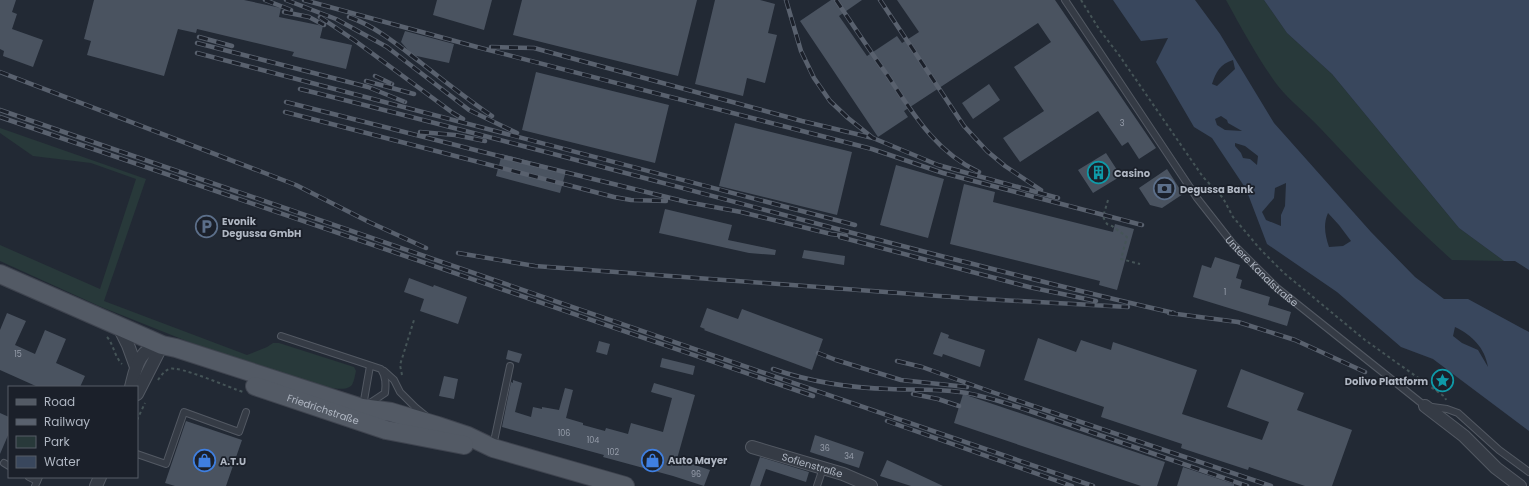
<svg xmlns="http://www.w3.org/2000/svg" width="1529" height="486" viewBox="0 0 1529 486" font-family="Poppins,sans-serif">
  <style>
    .green { fill: #28393a }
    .water { fill: #39475d; fill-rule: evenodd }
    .building { fill: #4a5360 }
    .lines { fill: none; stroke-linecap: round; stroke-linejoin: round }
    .lane-casing { stroke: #535963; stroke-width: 8 }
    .street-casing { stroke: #535963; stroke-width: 14 }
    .primary-casing { stroke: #3f444f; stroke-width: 20 }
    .path { stroke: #455457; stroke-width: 2; stroke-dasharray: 3 3; stroke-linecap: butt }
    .lane { stroke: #353b45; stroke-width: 6 }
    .street { stroke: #353b45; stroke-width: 12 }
    .primary { stroke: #535a65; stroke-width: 18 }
    .rail-casing { stroke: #59616e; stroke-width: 4.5 }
    .rail { stroke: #1b202a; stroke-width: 3; stroke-dasharray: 9; stroke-linecap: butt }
    .labels { text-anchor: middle; stroke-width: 3.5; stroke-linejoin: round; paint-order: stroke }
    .number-label { font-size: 8px; fill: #969daa }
    .poi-label { font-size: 10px; font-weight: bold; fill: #afb6c2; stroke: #1b202a; text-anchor: start }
    .street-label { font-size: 10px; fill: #afb6c2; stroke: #1b202a }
  </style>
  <rect width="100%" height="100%" fill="#222934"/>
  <path class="green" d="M1226,0H1264L1287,33L1332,74L1459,228L1504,261L1452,260C1406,219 1363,174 1321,129C1307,114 1290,101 1278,86C1258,59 1242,29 1226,0Z
    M0,128L146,179L104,301L247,355L267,347L273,343H279L354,367L356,371C355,375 354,383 351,386C344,392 327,387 319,385L189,342L99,306L0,261V245L100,289L136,179L91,163L33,156L0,133Z"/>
  <path class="water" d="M1113,0H1195L1220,34L1274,123L1371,232L1415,277L1444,299H1468L1529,332V431L1433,359L1401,347L1337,292L1267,244L1246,189L1212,138L1194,127L1156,62L1168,38L1141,41ZM1233,60L1235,69L1217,86L1212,84C1216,72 1220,64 1233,60ZM1221,116L1227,120L1228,123L1242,131L1225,130L1217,125L1215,119ZM1235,143L1245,146L1258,156L1257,165L1250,159L1243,158L1241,153L1235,146ZM1286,183L1285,206L1281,215V226L1266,220L1262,212L1274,198L1275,188ZM1328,213L1339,225L1351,241L1343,246L1329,247C1325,235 1323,224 1328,213ZM1455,327C1472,335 1485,348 1488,367L1478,350L1462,343L1453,336Z
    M1264,0H1529V270L1515,261H1504L1459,228L1332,74L1287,33Z"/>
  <path class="building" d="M0,0H16L12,12L17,14L12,29L43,40L33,67L3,56L4,51L0,49Z
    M94,0H244L281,8L279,17L323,26L320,38L352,45L346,69L292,56L294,52L197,29L196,33L178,29L164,76L87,55L91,41L84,39Z
    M437,0H492L484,30L433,15Z
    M522,0H697L678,76L513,35Z
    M715,0H760L775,4L768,33L777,35L765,83L747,78L743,96L695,84Z
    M831,0H862L839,16L867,56L897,36L902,43L919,32L897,0H1055L1156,148L1139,159L1128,142L1122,146L1098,111L1020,162L1003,138L1044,111L1014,67L1051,42L1038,23L904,111L908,117L878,137L800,21Z
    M405,31L454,44L449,63L412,55L401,42Z
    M536,72L669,105L655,163L522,130Z
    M989,84L1000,100L973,119L962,103Z
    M735,123L852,152L837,215L719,186Z
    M1106,153L1121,176L1093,193L1078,170Z
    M502,154L566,171L560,193L496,176Z
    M896,165L944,179L928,238L880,225Z
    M1167,169L1183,194L1162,208L1150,205L1139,188Z
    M964,184L995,192L993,202L1113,232L1115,224L1134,229L1117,290L1099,285L1100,281L950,244Z
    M665,209L732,225L728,240L776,250L775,255L749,253L659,233Z
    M804,250L845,256L844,265L802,258Z
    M1215,257L1240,265L1236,278L1242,280L1240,288L1270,297L1268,305L1291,312L1287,326L1193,297L1202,265L1211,268Z
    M409,278L433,287L434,285L467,297L458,324L420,311L424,299L404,292Z
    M707,308L738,319L742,309L823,339L812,370L704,330L705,329L700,327Z
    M7,313L26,321L15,345L35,354L45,330L66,339L56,363L85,376L80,387H38L0,370V330Z
    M941,332L949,335L948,338L985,350L980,367L943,354L942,357L933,354Z
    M1038,338L1076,352L1081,340L1111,350L1113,342L1197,370L1182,414L1262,440L1269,422L1227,407L1241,369L1304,393L1297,410L1352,430L1332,486H1305L1249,467L1248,470L1181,448L1182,444L1101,417L1104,407L1024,380Z
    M599,341L610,344L607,355L596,352Z
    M508,350L522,354L519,363L506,359Z
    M662,358L695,366L693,375L660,367Z
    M444,376L458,379L454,399L439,396Z
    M513,380L522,383L515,412L531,417L533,407L542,409V407L559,410L565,388L573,390L566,418L583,423V425L605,431L606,428L628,434L631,423L663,432L672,398L651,392L654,383L695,395L677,459L710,470L704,486L673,476L603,457L604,455L502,427L511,382L513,383Z
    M963,394L1165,462L1157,486H1141L954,423Z
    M0,413L9,417V433L0,454Z
    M186,421L242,440L226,486H175L165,483Z
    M815,435L864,452L859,468L810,452Z
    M760,457L809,472L806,482L766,469L760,486H750Z
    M887,460L909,470L943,486H911L880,476Z
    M1183,467L1234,484V486H1177Z"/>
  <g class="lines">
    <defs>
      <g id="lane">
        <path id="s1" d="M1065,0L1197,198L1233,244L1277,288L1425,406L1447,409L1458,413L1499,450L1529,472"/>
        <path d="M281,336L381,369C386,377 386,384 385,393L367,405"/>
        <path d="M384,371L394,380L400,392L415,407L426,416"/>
        <path d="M363,406L370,366"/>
        <path d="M493,446L510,366"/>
        <path d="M137,454L166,464L184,412L239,432L246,412"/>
        <path d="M4,463L9,466"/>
        <path d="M29,477L37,481"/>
        <path d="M35,486L39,477"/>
        <path d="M817,486L823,468"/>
      </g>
      <g id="street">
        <path d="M118,325L128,345L136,367"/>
        <path d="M131,387C136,367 138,349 162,345"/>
        <path d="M137,394L162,345"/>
        <path d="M1425,406L1464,436L1496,468L1520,486"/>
        <path id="s2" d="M752,447L843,474L871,486"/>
        <path d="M96,486L100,477"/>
      </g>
      <g id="primary">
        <path d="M0,274L162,345L176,348L362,408L391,412L438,426L468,436L493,448L625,486"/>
        <path id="s3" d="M255,386L386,430L464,445"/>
      </g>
    </defs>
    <use href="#lane" class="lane-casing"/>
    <use href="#street" class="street-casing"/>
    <use href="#primary" class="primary-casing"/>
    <path class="path" d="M1081,0L1099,29L1119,55L1203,177L1223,198L1233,217L1261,250L1284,273L1365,340L1445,397L1446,400
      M1108,200L1103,217L1107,224L1112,226L1127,237L1121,259L1140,264
      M107,337C114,345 114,356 122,364
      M402,375L400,365L414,320
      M158,380C161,376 164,371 169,369C179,365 230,388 243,392
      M1436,391L1443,381
      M137,420L145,403"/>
    <use href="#lane" class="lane"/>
    <use href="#street" class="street"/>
    <use href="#primary" class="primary"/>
    <defs>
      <path id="rail" d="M265,0L291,10
        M286,0L336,19L387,47L469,110L517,133
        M304,0L477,47L872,149L943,173L1142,225
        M786,0L801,51L814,78L830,101L848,118L873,138L938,165L1058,198
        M836,0C853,25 870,51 888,76C914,115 936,152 979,172
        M880,0L964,126L987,151L1005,166L1041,190
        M284,12L309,17L324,25
        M320,17L354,40L453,113L463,119
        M349,17C375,26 398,45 420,62C443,80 467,99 492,116
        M199,37L232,46
        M197,43L368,87L405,102
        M491,47L534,48L802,121L873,138
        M197,53L855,225
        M0,72L296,185L369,222L426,248
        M375,76L392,84
        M366,81L414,94
        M300,89C516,142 730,202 945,257C1021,276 1097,296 1174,313
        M286,102L491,154L687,202L741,212L831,234L846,236
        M0,110L1093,486
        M285,112L614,197L631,200L666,201
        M0,117L813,396
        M420,132L455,135L485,141
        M840,237L1029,287L1096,301
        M458,253L535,266L966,298L1128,307
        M1169,313L1238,322L1295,340L1365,372
        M818,353L836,360L901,380L967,387
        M897,361L922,367L992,392L1271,486
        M773,369C811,382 850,388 890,389C913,390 936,389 960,392C983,395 1005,403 1027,410L1247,486
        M913,394L938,399L959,406
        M887,421L1072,486"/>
    </defs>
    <use href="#rail" class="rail-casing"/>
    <use href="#rail" class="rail"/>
  </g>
  <defs>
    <symbol id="building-ring" viewBox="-11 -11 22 22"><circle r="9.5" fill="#1b202a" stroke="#0f9aa8" stroke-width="1.5"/><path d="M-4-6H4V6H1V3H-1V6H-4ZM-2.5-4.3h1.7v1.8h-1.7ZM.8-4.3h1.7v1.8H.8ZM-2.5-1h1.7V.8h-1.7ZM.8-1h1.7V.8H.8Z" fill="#0f9aa8"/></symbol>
    <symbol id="bank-ring" viewBox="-11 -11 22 22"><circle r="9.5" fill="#1b202a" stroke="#5c6f8a" stroke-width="1.5"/><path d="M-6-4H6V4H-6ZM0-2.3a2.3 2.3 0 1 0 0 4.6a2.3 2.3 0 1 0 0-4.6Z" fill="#5c6f8a"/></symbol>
    <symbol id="parking-ring" viewBox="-11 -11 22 22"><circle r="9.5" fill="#1b202a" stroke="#5c6f8a" stroke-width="1.5"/><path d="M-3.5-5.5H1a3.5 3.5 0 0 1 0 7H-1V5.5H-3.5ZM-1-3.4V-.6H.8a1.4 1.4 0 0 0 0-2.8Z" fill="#5c6f8a"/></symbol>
    <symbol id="sight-ring" viewBox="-11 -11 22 22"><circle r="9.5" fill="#1b202a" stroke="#0f9aa8" stroke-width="1.5"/><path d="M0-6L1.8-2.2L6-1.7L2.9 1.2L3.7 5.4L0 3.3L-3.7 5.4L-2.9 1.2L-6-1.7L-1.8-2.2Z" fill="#0f9aa8"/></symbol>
    <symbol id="shop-ring" viewBox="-11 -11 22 22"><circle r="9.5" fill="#1b202a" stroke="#3f7fe0" stroke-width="1.5"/><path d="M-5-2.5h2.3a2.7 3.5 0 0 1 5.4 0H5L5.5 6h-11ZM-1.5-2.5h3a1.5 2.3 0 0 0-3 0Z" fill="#3f7fe0"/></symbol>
  </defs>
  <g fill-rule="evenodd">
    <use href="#building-ring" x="1086" y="160" width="25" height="25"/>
    <use href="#bank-ring" x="1152" y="176" width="25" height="25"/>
    <use href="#parking-ring" x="194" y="214" width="25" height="25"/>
    <use href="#sight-ring" x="1430" y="368" width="25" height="25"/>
    <use href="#shop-ring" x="640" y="448" width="25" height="25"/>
    <use href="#shop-ring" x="192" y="448" width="25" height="25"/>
  </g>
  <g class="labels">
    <g class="number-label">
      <text x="1122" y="126">3</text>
      <text x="1225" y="295">1</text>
      <text x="18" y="357">15</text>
      <text x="564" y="436">106</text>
      <text x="593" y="443">104</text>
      <text x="825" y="451">36</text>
      <text x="613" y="455">102</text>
      <text x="849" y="459">34</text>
      <text x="696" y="477">96</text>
    </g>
    <g class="poi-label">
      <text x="1114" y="177">Casino</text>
      <text x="1180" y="193">Degussa Bank</text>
      <text x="222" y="225">Evonik<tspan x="222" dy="12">Degussa GmbH</tspan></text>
      <text x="1428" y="385" text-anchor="end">Dolivo Plattform</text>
      <text x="668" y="464">Auto Mayer</text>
      <text x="220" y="465">A.T.U</text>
    </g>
    <g class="street-label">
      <text dy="4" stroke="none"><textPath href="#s1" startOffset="336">Untere Kanalstraße</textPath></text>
      <text dy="4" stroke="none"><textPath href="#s3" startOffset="72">Friedrichstraße</textPath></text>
      <text dy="4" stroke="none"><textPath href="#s2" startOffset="63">Sofienstraße</textPath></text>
    </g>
  </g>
  <rect x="8" y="386" width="130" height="92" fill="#1b202a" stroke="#565c67"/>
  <rect x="16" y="399" width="20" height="6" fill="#535a65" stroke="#565c67"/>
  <text x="44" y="406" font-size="12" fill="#afb6c2">Road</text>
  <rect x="16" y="419" width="20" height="6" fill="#59616e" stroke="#565c67"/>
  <text x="44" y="426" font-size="12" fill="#afb6c2">Railway</text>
  <rect x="16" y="436" width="20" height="12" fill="#28393a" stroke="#565c67"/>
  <text x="44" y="446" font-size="12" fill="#afb6c2">Park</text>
  <rect x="16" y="456" width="20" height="12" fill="#39475d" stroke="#565c67"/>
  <text x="44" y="466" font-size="12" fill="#afb6c2">Water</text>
</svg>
